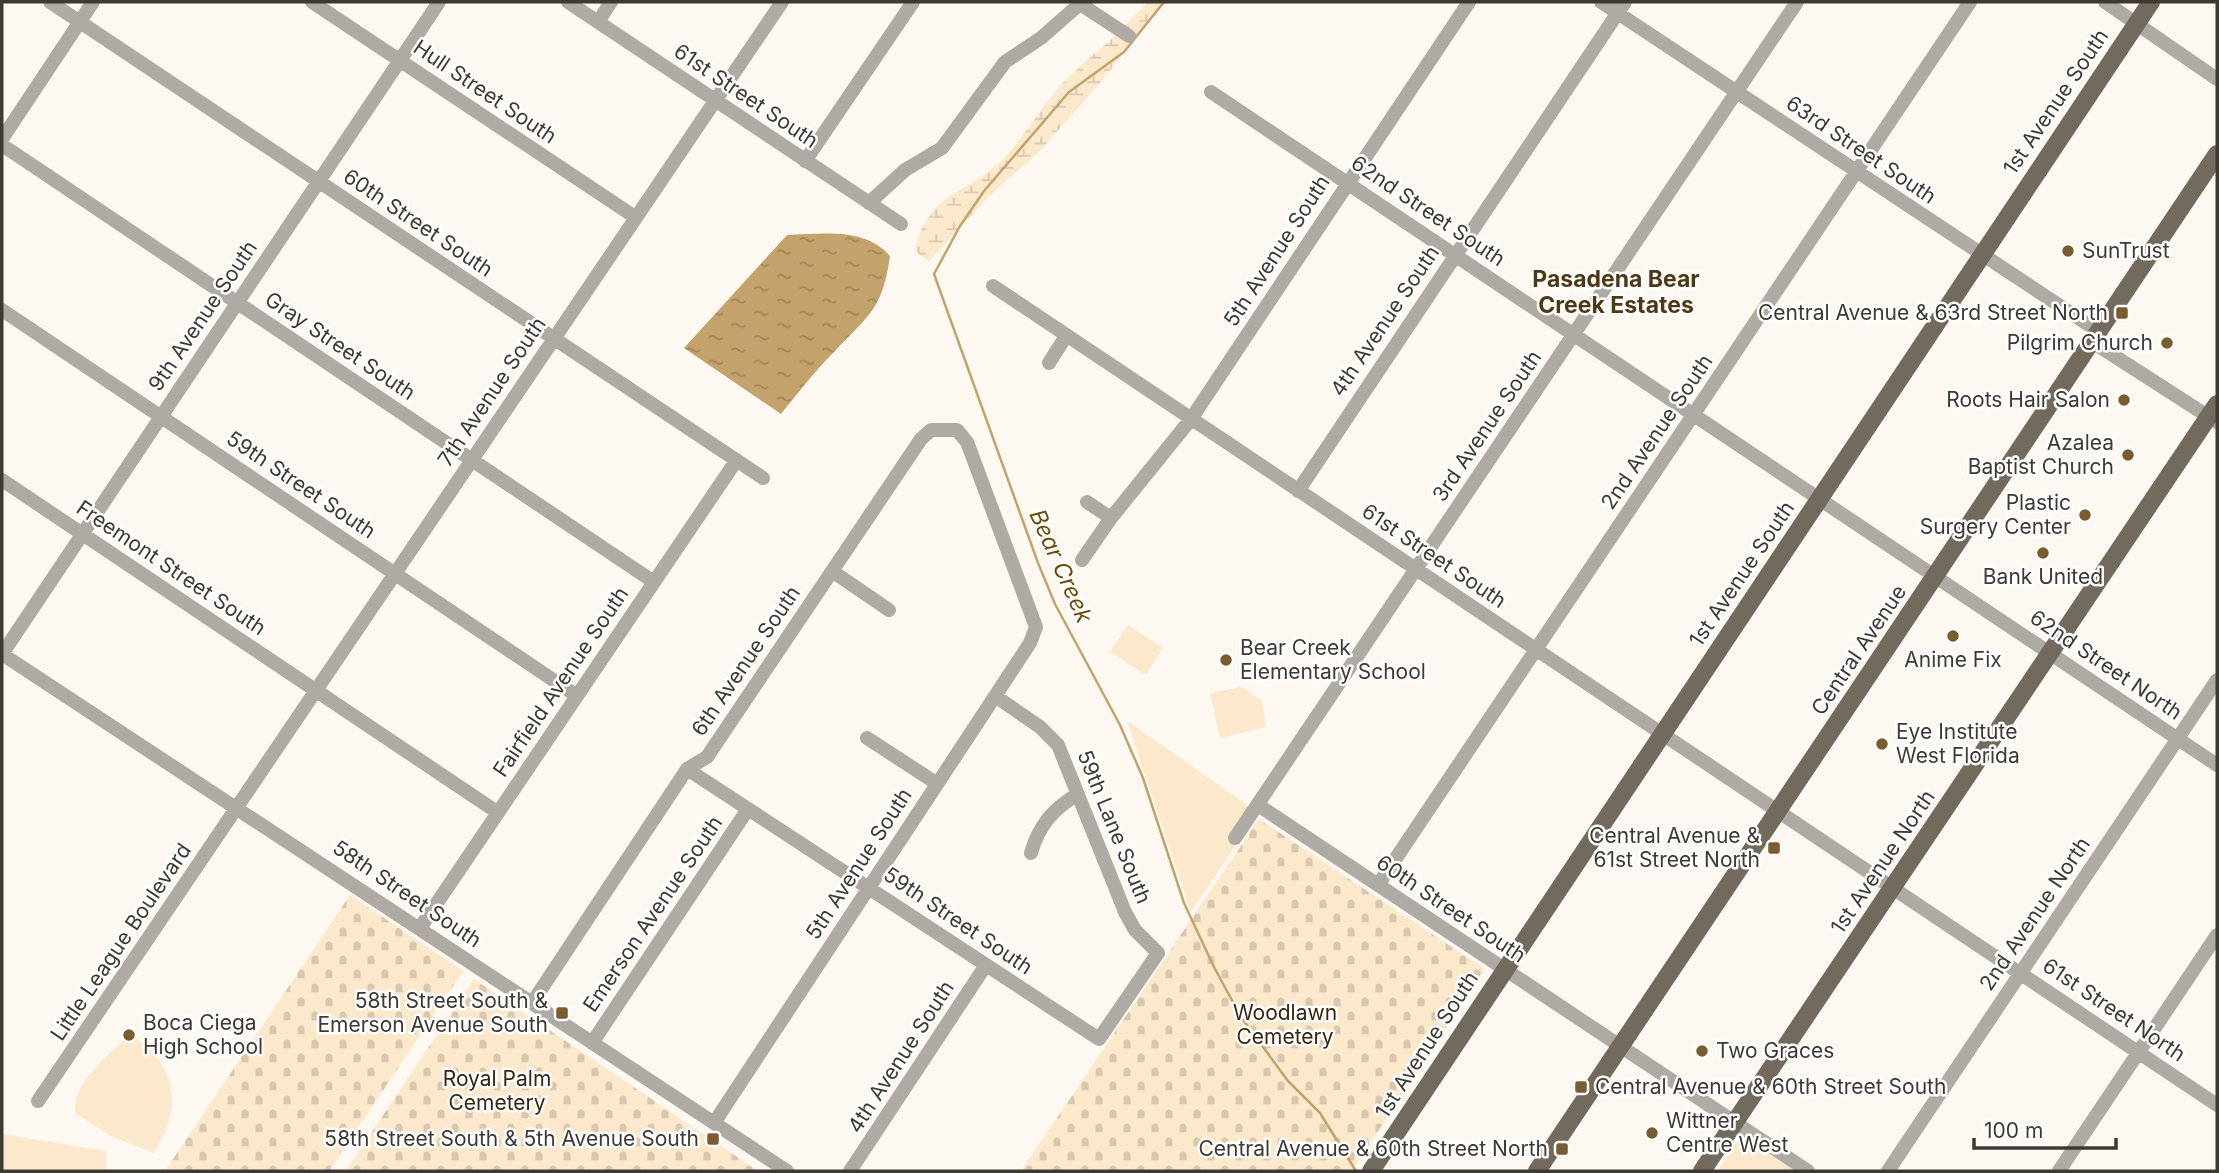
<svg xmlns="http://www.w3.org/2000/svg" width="2219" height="1173" viewBox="0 0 2219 1173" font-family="Inter,sans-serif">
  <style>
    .wetland { fill: url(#wetland-marsh) }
    .cemetery { fill: url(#cemetery-stones) }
    .park { fill: #fce8cb }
    .water { fill: url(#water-ripples) }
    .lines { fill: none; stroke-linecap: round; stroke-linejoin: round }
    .stream { stroke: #c4a26c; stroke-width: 2.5 }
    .minor { stroke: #afaba4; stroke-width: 14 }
    .major { stroke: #726a5d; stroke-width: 18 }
    .poi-dot { fill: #795d30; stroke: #fff; stroke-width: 2.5 }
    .labels { text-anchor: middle; stroke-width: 5; stroke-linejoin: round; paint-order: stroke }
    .street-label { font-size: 21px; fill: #3e3a33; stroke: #fff }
    .poi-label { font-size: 21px; fill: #3e3a33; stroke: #fff; text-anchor: end }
    .park-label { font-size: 21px; fill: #36270e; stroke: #fff }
    .neighbourhood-label { font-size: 23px; font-weight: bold; fill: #4e3914; stroke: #fff }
    .water-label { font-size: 23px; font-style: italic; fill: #6c4a03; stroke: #fff }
  </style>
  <defs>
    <pattern id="wetland-marsh" width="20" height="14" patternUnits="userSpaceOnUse" patternTransform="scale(1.75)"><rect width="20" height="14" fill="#fce8cb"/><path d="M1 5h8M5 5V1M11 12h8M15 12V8" fill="none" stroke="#d9c8af"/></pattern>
    <pattern id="cemetery-stones" width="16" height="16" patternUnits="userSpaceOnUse" patternTransform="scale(1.75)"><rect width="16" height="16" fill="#fce8cb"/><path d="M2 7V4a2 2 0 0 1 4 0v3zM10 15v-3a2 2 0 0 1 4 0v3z" fill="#d9c8af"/></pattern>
    <pattern id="water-ripples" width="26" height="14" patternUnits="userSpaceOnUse" patternTransform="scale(1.75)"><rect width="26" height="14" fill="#c4a26c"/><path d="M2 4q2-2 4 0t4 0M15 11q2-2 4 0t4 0" fill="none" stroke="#a18559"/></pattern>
  </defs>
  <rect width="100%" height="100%" fill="#fdf9f2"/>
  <path class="wetland" d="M1148,2H1166L1134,38L1136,35L1124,27Z
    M1117,34L1131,43L1101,82L1039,152L988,197L929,262L915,251C928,189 970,195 1005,157C1025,135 1041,108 1061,85C1078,66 1099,51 1117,34Z"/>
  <path class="cemetery" d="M1259,819L1485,969L1352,1171H1021Z
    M350,895L463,971L329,1171H165Z
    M474,979L758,1171H346Z"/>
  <path class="park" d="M1128,625L1163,648L1146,675L1110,652Z
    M1242,687L1262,701L1266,727L1220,738L1210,693Z
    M1127,721L1249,806L1228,839L1236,845L1191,912Z
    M131,1034C177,1067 184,1104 154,1153L111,1136L75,1113C72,1082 110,1054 131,1034Z
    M2,1134L106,1151V1171H2Z
    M1744,1139L1749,1141L1795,1171H1718L1738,1141Z"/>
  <path class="water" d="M787,235C823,234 865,227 890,256C883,309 868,316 834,352C815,371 798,393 781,414L684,348Z"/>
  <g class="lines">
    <path class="stream" d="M1164,2L1124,52L1069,92L984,191L960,226L934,274L1038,563L1055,604L1120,725L1143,778L1184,903L1214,967L1241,1017L1288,1081L1320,1113L1356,1171"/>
    <path class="minor" d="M50,2L763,478
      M312,2L635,217
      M568,2L901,224
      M1077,2L1129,36
      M1601,2L2098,331
      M2105,2L2217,79
      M598,22L611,2
      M1211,92L2217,765
      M2,139L93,2
      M2,145L654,582
      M805,161L913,2
      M869,203L905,170L942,148L1005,62L1041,38L1082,2
      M993,286L2217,1105
      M2,310L577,696
      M2091,341L2217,422
      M1049,363L1066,336
      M2,480L497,812
      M1298,491L1625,2
      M1087,502L1111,518
      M1082,560L1111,518L1191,419L1469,2
      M832,571L889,610
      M2,654L787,1171
      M2,654L439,2
      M867,738L936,783
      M687,769L1099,1039L1158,953L1135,930L1125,912L1058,745L1040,727L995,696
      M1258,805L1808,1171
      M1235,838L1797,2
      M1031,853C1039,825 1053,809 1078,794
      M1378,885L1970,2
      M420,928L736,461
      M532,1003L687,769L707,757L921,439L931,430H957L967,442L1036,627L1030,643L714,1123
      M592,1043L748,809
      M38,1101L782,2
      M850,1171L986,965
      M1888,1171L2217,680
      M2059,1171L2217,935"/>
    <path class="major" d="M1371,1171L2151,2
      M1537,1171L2217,154
      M1702,1171L2217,404"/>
  </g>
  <g class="poi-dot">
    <circle cx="2068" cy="251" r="7"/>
    <rect x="2115" y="306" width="14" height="14" rx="3.5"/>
    <circle cx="2167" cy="343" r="7"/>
    <circle cx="2124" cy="400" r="7"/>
    <circle cx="2128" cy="455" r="7"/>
    <circle cx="2085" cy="515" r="7"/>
    <circle cx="2043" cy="553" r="7"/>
    <circle cx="1953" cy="636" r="7"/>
    <circle cx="1226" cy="660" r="7"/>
    <circle cx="1882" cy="744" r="7"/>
    <rect x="1767" y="841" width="14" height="14" rx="3.5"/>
    <rect x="555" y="1006" width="14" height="14" rx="3.5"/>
    <circle cx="129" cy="1035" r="7"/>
    <circle cx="1702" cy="1051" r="7"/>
    <rect x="1574" y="1080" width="14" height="14" rx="3.5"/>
    <circle cx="1652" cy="1133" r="7"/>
    <rect x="706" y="1132" width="14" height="14" rx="3.5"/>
    <rect x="1555" y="1142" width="14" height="14" rx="3.5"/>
  </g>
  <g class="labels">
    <g class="street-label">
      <text transform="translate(485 92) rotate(34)" y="7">Hull Street South</text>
      <text transform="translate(746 96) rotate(34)" y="7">61st Street South</text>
      <text transform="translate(2056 102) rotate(-56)" y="7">1st Avenue South</text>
      <text transform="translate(1861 150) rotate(34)" y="7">63rd Street South</text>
      <text transform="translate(1428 211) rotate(34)" y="7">62nd Street South</text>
      <text transform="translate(418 223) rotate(34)" y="7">60th Street South</text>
      <text transform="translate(1277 251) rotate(-57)" y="7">5th Avenue South</text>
      <text transform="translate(203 316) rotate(-56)" y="7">9th Avenue South</text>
      <text transform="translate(1385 321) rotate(-56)" y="7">4th Avenue South</text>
      <text transform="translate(340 346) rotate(34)" y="7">Gray Street South</text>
      <text transform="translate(492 392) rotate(-56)" y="7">7th Avenue South</text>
      <text transform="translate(1487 426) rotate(-56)" y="7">3rd Avenue South</text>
      <text transform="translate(1657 432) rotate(-56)" y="7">2nd Avenue South</text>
      <text transform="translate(301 485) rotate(34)" y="7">59th Street South</text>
      <text transform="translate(1434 556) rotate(34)" y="7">61st Street South</text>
      <text transform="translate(171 568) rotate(34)" y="7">Freemont Street South</text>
      <text transform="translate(1742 574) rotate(-56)" y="7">1st Avenue South</text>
      <text transform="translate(1859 650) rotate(-56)" y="7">Central Avenue</text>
      <text transform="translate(746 661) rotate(-56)" y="7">6th Avenue South</text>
      <text transform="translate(2106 665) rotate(34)" y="7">62nd Street North</text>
      <text transform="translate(561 682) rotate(-56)" y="7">Fairfield Avenue South</text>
      <text transform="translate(1114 827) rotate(68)" y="7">59th Lane South</text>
      <text transform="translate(1883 862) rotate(-56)" y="7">1st Avenue North</text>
      <text transform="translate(859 864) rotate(-57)" y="7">5th Avenue South</text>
      <text transform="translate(407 894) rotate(34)" y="7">58th Street South</text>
      <text transform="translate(1451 909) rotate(34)" y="7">60th Street South</text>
      <text transform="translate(653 914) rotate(-56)" y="7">Emerson Avenue South</text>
      <text transform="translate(2035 914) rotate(-56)" y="7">2nd Avenue North</text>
      <text transform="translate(958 921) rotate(34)" y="7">59th Street South</text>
      <text transform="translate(121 942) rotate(-56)" y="7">Little League Boulevard</text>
      <text transform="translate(2114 1010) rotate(34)" y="7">61st Street North</text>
      <text transform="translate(1427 1045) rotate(-57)" y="7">1st Avenue South</text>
      <text transform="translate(901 1057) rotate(-57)" y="7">4th Avenue South</text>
    </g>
    <g class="poi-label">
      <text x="2082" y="258" text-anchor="start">SunTrust</text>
      <text x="2108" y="320">Central Avenue &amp; 63rd Street North</text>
      <text x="2153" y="350">Pilgrim Church</text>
      <text x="2110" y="407">Roots Hair Salon</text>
      <text x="2114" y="450">Azalea<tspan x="2114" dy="24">Baptist Church</tspan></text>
      <text x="2071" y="510">Plastic<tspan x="2071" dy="24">Surgery Center</tspan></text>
      <text x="2043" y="584" text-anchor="middle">Bank United</text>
      <text x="1240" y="655" text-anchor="start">Bear Creek<tspan x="1240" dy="24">Elementary School</tspan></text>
      <text x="1953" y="667" text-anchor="middle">Anime Fix</text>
      <text x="1896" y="739" text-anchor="start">Eye Institute<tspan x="1896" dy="24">West Florida</tspan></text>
      <text x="1760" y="843">Central Avenue &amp;<tspan x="1760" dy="24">61st Street North</tspan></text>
      <text x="548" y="1008">58th Street South &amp;<tspan x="548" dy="24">Emerson Avenue South</tspan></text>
      <text x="143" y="1030" text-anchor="start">Boca Ciega<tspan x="143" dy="24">High School</tspan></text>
      <text x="1716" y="1058" text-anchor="start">Two Graces</text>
      <text x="1595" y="1094" text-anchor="start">Central Avenue &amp; 60th Street South</text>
      <text x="1666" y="1128" text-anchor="start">Wittner<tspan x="1666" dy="24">Centre West</tspan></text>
      <text x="699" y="1146">58th Street South &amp; 5th Avenue South</text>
      <text x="1548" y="1156">Central Avenue &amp; 60th Street North</text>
    </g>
    <g class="park-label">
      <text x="1285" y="1020">Woodlawn<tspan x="1285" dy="24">Cemetery</tspan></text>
      <text x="497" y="1086">Royal Palm<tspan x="497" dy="24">Cemetery</tspan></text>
    </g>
    <g class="neighbourhood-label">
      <text x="1616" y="287">Pasadena Bear<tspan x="1616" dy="26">Creek Estates</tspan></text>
    </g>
    <g class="water-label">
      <text transform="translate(1061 566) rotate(66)" y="8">Bear Creek</text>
    </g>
  </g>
  <rect width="2219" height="1173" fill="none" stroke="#3e3a33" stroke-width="7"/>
  <path d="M1974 1138v10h142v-10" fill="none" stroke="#3e3a33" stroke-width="3.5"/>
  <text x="1984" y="1138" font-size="21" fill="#3e3a33" stroke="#ffffff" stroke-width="5" paint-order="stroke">100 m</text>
</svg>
